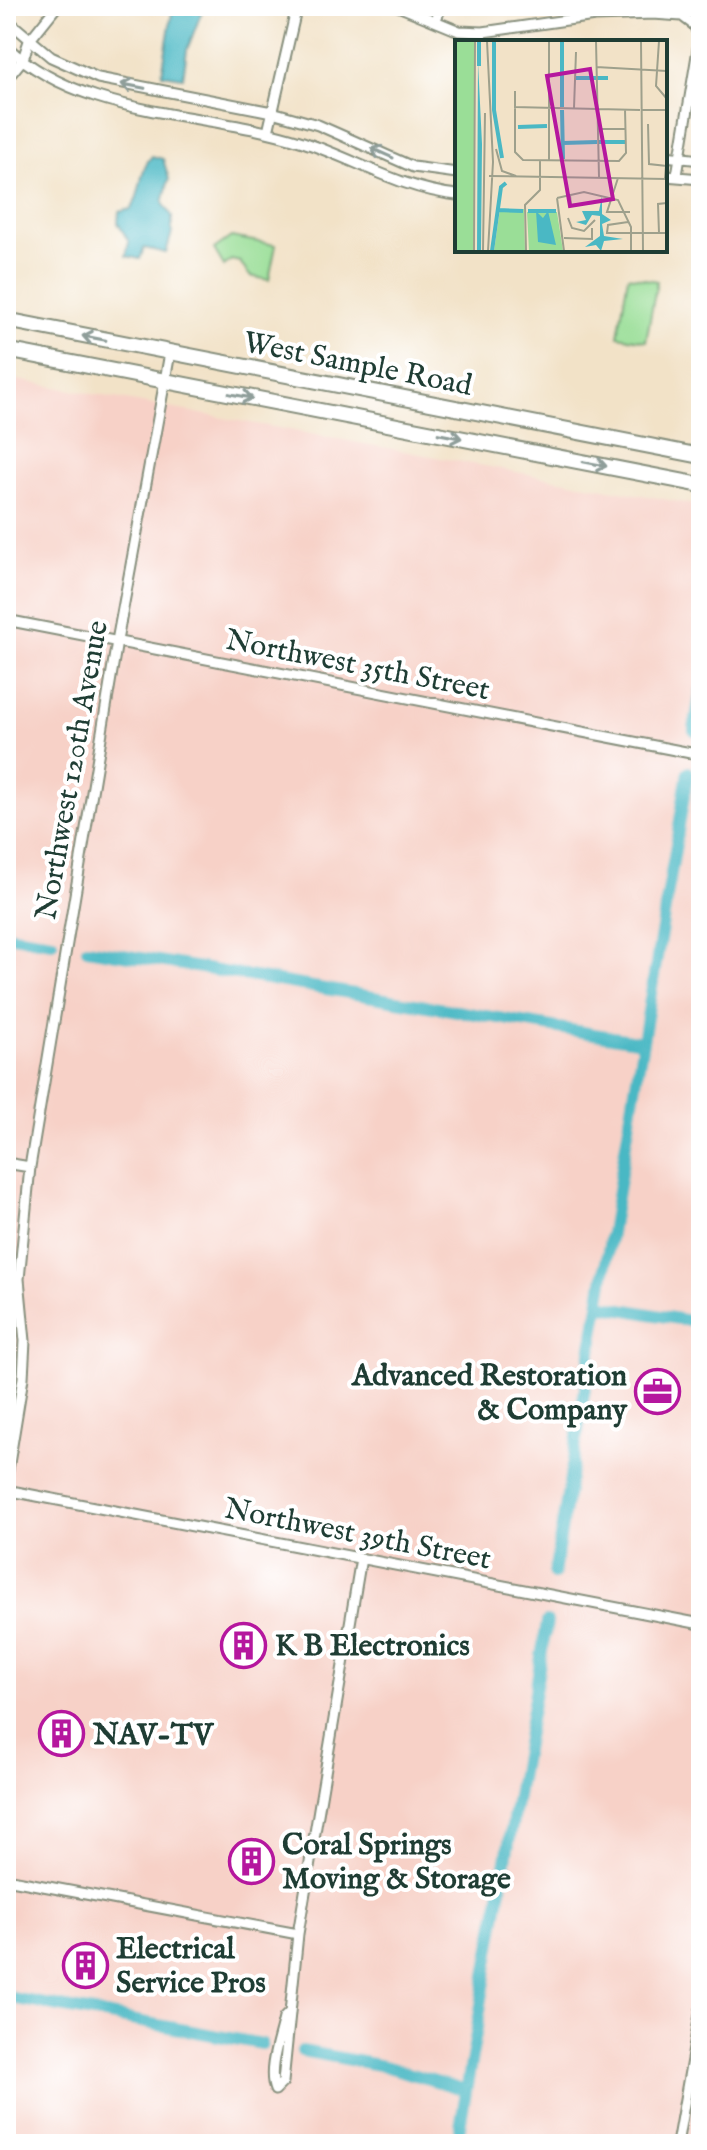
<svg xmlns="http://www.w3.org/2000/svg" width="707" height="2150" viewBox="0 0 707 2150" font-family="'IM FELL English',serif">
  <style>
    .built { fill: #f7d1c7 }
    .green { fill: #9ade97; stroke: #5c8e66; stroke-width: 2 }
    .water { fill: #4ab8c4; stroke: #347a7c; stroke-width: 2 }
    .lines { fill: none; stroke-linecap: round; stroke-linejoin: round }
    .canal { stroke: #4ab8c4; stroke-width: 12 }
    .minor-casing { stroke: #88907e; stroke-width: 13 }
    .primary-casing { stroke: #88907e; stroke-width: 18 }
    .minor { stroke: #fff; stroke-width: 9 }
    .primary { stroke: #fff; stroke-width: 14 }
    .oneway { stroke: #8f9e9a }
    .labels { text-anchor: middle; stroke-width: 8; stroke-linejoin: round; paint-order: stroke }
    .street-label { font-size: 30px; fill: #1f3d34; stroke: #fff }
    .poi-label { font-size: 30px; font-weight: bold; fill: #1f3d34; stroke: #fff; text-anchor: start }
    .inset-river { fill: none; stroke: #4ab8c4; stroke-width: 4 }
    .inset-road { fill: none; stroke: #9ea08c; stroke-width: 2 }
    .view { fill: #b5179e; fill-opacity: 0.15; stroke: #b5179e; stroke-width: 4 }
    .inset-edge { fill: none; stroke: #1f3d34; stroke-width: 4 }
  </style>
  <rect width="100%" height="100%" fill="#fff"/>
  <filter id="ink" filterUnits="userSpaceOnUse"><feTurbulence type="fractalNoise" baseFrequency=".0125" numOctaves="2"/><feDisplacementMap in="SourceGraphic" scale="16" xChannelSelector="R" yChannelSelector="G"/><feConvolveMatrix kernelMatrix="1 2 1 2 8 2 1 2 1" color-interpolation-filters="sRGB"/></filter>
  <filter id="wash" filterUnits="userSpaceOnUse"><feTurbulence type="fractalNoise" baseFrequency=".006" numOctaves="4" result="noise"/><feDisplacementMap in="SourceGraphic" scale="32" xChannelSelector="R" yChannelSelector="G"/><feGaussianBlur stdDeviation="1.8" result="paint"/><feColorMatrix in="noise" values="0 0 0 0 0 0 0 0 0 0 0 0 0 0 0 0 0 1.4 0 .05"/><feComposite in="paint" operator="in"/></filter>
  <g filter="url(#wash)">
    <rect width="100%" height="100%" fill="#f2e2c7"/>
    <path class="built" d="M6,378L701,506V2144H6Z"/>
    <path class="green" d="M231,237L276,245L269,280L250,276L240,262L231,260L224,266L214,249Z
      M628,276L657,281L646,341L618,336Z"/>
    <path class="water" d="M173,6H204L187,50L183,77L162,74Z
      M152,156L163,159L169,179L163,203L172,216V232L166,253L144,248L140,259L126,256L129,242L118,223L119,212L131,209C143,193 138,171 152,156Z"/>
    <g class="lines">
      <path class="canal" d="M694,730L701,691
        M6,935L52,942
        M87,949L642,1042
        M599,1305L701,1323
        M554,1574L688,772
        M6,1997L262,2044
        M302,2051L384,2066L466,2090
        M457,2144L547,1622"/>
    </g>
  </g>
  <g filter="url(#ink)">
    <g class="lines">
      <defs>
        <path id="minor" d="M398,6L459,31L483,32L595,16L653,14L682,16L694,25L700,37L677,175
          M6,19L51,57L98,78L272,112L318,125L413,167L457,173
          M436,20L441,6
          M6,46C85,120 205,110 303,142C355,159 401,189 457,195
          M6,80L23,59L29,41L57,6
          M268,132L297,6
          M665,156L701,160
          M665,176L701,179
          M6,620L701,755
          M6,1163L30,1167
          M6,1482L23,1378L25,1341L19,1279L30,1167L117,641L170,353
          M6,1490L701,1624
          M6,1879L298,1934
          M275,2090L283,2082L298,1934L361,1558
          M275,2090C267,2070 279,2040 284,2018L289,2013
          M677,2144L701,2009"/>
        <path id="primary" d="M6,320L701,456
          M6,350L701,485"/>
      </defs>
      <use href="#minor" class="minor-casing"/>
      <use href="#primary" class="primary-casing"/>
      <use href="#minor" class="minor"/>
      <use href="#primary" class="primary"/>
    </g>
    <defs><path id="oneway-shaft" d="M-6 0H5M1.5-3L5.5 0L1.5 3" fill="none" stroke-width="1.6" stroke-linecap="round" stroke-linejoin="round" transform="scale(2)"/></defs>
    <g class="oneway">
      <use href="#oneway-shaft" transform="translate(133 86) rotate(-169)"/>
      <use href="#oneway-shaft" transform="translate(382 153) rotate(-156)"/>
      <use href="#oneway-shaft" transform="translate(94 338) rotate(-169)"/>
      <use href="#oneway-shaft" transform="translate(241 396) rotate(11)"/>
      <use href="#oneway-shaft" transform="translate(450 436) rotate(11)"/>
      <use href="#oneway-shaft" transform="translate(595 464) rotate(11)"/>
    </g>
  </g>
  <defs>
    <symbol id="office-ring" viewBox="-11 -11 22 22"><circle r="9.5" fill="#fff" stroke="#b5179e" stroke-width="1.5"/><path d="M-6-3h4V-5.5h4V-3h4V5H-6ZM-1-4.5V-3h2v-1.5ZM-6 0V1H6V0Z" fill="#b5179e"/></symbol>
    <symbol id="building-ring" viewBox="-11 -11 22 22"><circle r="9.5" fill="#fff" stroke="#b5179e" stroke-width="1.5"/><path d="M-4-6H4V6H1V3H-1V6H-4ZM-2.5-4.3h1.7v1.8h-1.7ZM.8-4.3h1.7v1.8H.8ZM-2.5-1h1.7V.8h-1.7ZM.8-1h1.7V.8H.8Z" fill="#b5179e"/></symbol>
  </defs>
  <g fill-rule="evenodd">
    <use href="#office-ring" x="632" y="1366" width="51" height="51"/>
    <use href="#building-ring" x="218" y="1620" width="51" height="51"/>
    <use href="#building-ring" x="36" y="1708" width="51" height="51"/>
    <use href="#building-ring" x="226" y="1836" width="51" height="51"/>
    <use href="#building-ring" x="60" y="1940" width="51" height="51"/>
  </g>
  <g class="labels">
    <g class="street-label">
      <text transform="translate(358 363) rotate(11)" y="10">West Sample Road</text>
      <text transform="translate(358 664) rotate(11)" y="10">Northwest 35th Street</text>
      <text transform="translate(71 770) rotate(-80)" y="10">Northwest 120th Avenue</text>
      <text transform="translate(358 1533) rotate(11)" y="10">Northwest 39th Street</text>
    </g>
    <g class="poi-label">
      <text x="627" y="1385" text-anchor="end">Advanced Restoration<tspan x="627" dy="34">&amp; Company</tspan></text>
      <text x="275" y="1655">K B Electronics</text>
      <text x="93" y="1744">NAV-TV</text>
      <text x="282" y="1854">Coral Springs<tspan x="282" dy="34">Moving &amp; Storage</tspan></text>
      <text x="116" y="1958">Electrical<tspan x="116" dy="34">Service Pros</tspan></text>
    </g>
  </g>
  <g transform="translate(455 40)">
    <rect width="212" height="212" fill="#f2e2c7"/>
    <path d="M0,1H20L19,211H0ZM45,169H69L70,211H39ZM72,172H102L108,211H74Z" fill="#9ade97"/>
    <path d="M23,22L27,104L26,211H22ZM147,156V174L156,180L147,184L149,196L168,199L149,201L146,211L141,205L130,207L145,196V176L137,175L131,185L121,182L131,180L127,171H144ZM81,171L88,178L93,171L101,205L83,202Z" fill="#4ab8c4"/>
    <path class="inset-river" d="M24,1V26M39,1V70L47,118M107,1V67M120,38H153M107,70L108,119M63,87L92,86M144,102H170M108,103L142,102M43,170L68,171M73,171H101M37,211L46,147L51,143"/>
    <path class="inset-road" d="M32,1L38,122L33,211M141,1L144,137M186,1L188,211M204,1L201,46L212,59M141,27L212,31M60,51V112L68,120L164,121L171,113L170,69M59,67L185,70M119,68L121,12M186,70H212M193,84L194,124L212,126M143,89H171M41,109L47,131L61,136M94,120V1M34,136L212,139M163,138L152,172H175M210,138L212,113M115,155L116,165L139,163M102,158L129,152L163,160L176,187V211M102,158L109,211M113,178L117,188L129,191L140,180M173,182L153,185L152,193H188M187,193H212M204,193L203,164L212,163M109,198L137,199V188M19,211L20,1M28,211L30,73M71,211L70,165L85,150V120"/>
    <path class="view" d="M135,29L158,159L115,166L92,36Z"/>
    <rect width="212" height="212" class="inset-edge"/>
  </g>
  <rect width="707" height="2150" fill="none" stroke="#fff" stroke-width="32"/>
</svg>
